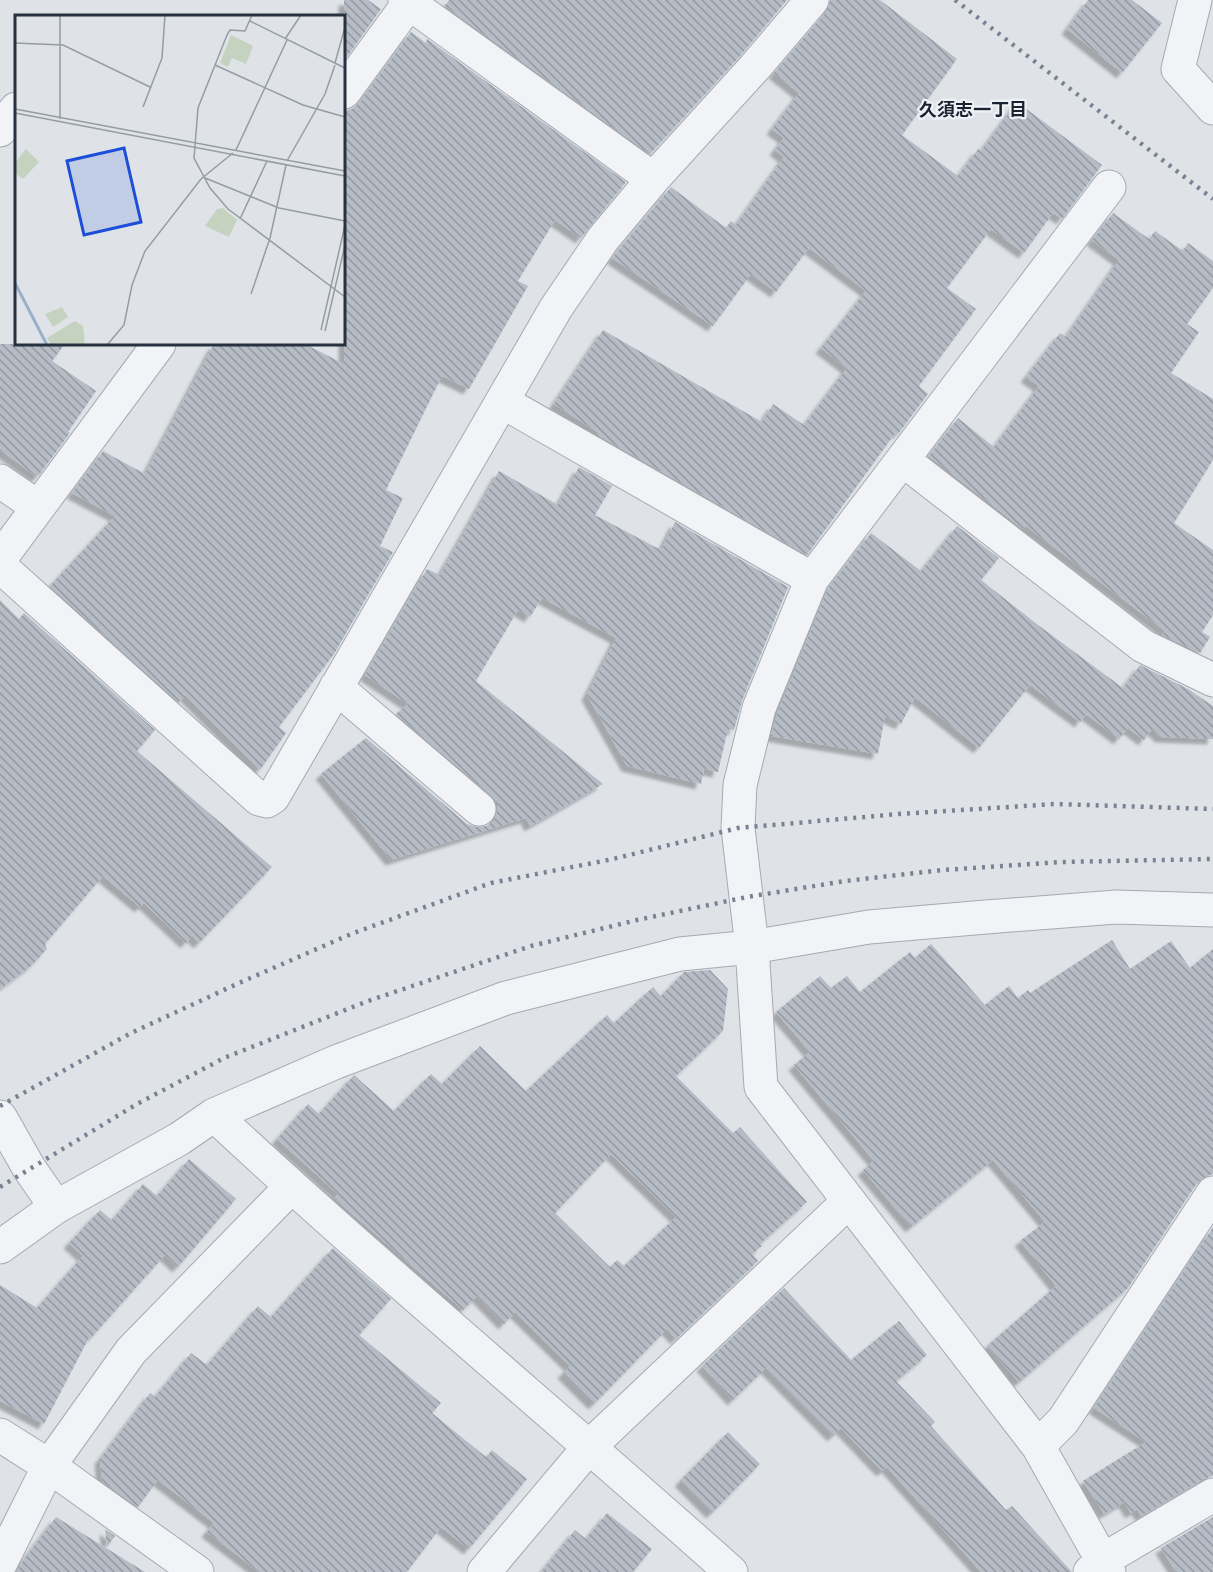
<svg xmlns="http://www.w3.org/2000/svg" width="1213" height="1572" viewBox="0 0 1213 1572" font-family="'Source Sans 3','Noto Sans JP',sans-serif">
  <style>
    .building { fill: url(#building-back-hatch); fill-rule: evenodd; filter: url(#shadow) }
    .lines { fill: none; stroke-linecap: round; stroke-linejoin: round }
    .minor-casing { stroke: #a4aab2; stroke-width: 35 }
    .minor { stroke: #f1f3f7; stroke-width: 33 }
    .rail { stroke: #788292; stroke-width: 4.5; stroke-dasharray: 3 6; stroke-linecap: butt }
    .labels { text-anchor: middle; stroke-width: 4.5; stroke-linejoin: round; paint-order: stroke }
    .neighbourhood-label { font-size: 18px; font-weight: bold; fill: #1a2230; stroke: #eef1f6 }
    .inset-river { fill: none; stroke: #99b1c9; stroke-width: 3 }
    .inset-road { fill: none; stroke: #959ca4; stroke-width: 1.5 }
    .view { fill: #1d4ed8; fill-opacity: 0.15; stroke: #1d4ed8; stroke-width: 3 }
    .inset-edge { fill: none; stroke: #27313f; stroke-width: 3 }
  </style>
  <defs>
    <pattern id="building-back-hatch" width="6" height="6" patternUnits="userSpaceOnUse" patternTransform="scale(1.5)"><rect width="6" height="6" fill="#b6bcc5"/><path d="M-1 5l2 2M0 0l6 6M5-1l2 2" fill="none" stroke="#9499a1"/></pattern>
    <filter id="shadow"><feDropShadow dx="-5.5" dy="5.5" stdDeviation="1.5" flood-color="#0004"/></filter>
  </defs>
  <rect width="100%" height="100%" fill="#dfe3e8"/>
  <path class="building" d="M344,0H368L381,9L344,61Z
    M449,0H787L741,55L650,154L445,6Z
    M830,0H880L957,59L902,135L958,176L978,149L981,151L1017,102L1102,165L1062,219L1053,213L1024,253L991,229L947,288L976,309L919,386L928,394L898,434L896,432L807,555L598,435L599,433L554,404L603,330L762,422L773,404L804,425L847,368L821,348L866,291L809,248L776,292L751,274L713,326L612,258L671,187L726,228L731,221L736,225L784,157L775,150L784,138L772,129L799,93L774,73L826,12Z
    M1088,0H1132L1162,23L1122,73L1067,29Z
    M411,32L426,43L427,39L626,182L581,238L555,220L518,281L528,286L469,389L442,376L386,490L403,498L380,546L393,552L334,654L279,727L286,733L260,770L185,695L179,702L50,586L115,516L72,493L103,451L145,474L214,344H305L344,364V110L352,109L359,103Z
    M1113,213L1149,239L1155,231L1183,251L1188,243L1213,261V288L1187,324L1199,332L1171,373L1213,399V460L1174,523L1213,550V615L1202,632L1210,637L1200,653L1162,635L1165,631L1026,526L1023,529L929,456L958,418L994,447L1039,386L1026,377L1060,333L1066,337L1119,260L1092,240Z
    M0,344H65L52,361L96,391L68,432L70,433L39,475L36,476L0,450Z
    M579,467L612,486L595,515L661,550L675,522L788,587L742,701L734,730L728,729L718,772L704,769L701,784L627,766L587,695L616,638L542,598L530,617L518,610L476,681L603,784L530,826L526,818L391,860L321,774L366,738L467,824L476,827L486,826L494,821L497,812V803L491,795L396,714L408,704L365,675L427,569L440,575L499,471L558,505Z
    M957,526L999,558L981,580L1038,625L1123,688L1140,665L1188,689L1213,706V739L1161,737L1152,729L1144,740L1128,728L1119,739L1086,714L1080,722L1030,685L979,748L915,697L901,724L885,716L878,754L771,736L777,714L828,588L871,533L921,571Z
    M0,600L19,619L24,613L155,730L137,751L272,867L199,943L192,936L186,943L144,903L140,907L103,876L45,944L47,949L31,966L0,989Z
    M1112,940L1130,969L1171,941L1190,968L1213,949V1174L1204,1177L1197,1183L1128,1288L1019,1382L987,1346L1056,1286L1020,1241L1045,1222L993,1160L911,1227L863,1170L874,1161L794,1065L810,1052L776,1012L820,976L831,988L847,976L860,992L910,952L915,958L931,944L985,1005L1009,986L1018,998L1028,990L1030,993Z
    M710,970L728,989L723,1031L676,1076L733,1133L740,1127L807,1202L760,1244L762,1246L752,1254L758,1261L676,1339L667,1329L594,1404L563,1373L570,1366L515,1312L504,1324L477,1296L463,1310L334,1198L338,1194L277,1139L308,1104L319,1114L354,1075L394,1111L431,1074L442,1084L480,1046L526,1091L607,1015L614,1023L653,987L661,996L684,972ZM611,1154L676,1217L624,1266L617,1260L610,1267L555,1213Z
    M189,1159L236,1199L178,1267L165,1255L91,1338V1334L44,1424L0,1401V1285L37,1308L83,1256L69,1243L100,1210L112,1220L143,1184L157,1196Z
    M1213,1227V1476L1203,1479L1141,1516L1137,1509L1131,1513L1124,1502L1104,1514L1083,1481L1146,1442L1094,1408Z
    M333,1248L391,1299L359,1335L441,1403L432,1413L486,1457L492,1450L527,1479L469,1549L441,1527L407,1572H259L207,1532L214,1523L158,1480L138,1507L102,1481L100,1459L150,1393L155,1397L191,1353L207,1365L258,1306L271,1317Z
    M784,1288L851,1360L899,1321L927,1355L896,1381L935,1422L931,1426L1006,1510L1012,1506L1072,1572H981L887,1467L882,1471L841,1428L833,1436L766,1368L733,1400L702,1366Z
    M728,1432L760,1464L712,1513L680,1481Z
    M607,1513L652,1549L633,1572H541L575,1530L586,1539Z
    M56,1517L106,1548L145,1572H17L22,1562Z
    M1213,1517V1572H1176L1161,1548Z
    M105,1529L115,1536L107,1547Z"/>
  <g class="lines">
    <defs>
      <path id="minor" d="M1195,0L1178,69L1213,108
        M344,92L409,3
        M0,130L16,109
        M653,179L755,67L812,0
        M503,402L812,579
        M903,460L1143,646L1213,680
        M0,481L38,507
        M0,559L159,344
        M0,566L259,799L267,801L273,797L556,308L603,239L653,179L405,0
        M336,687L479,809
        M214,1115L336,1062L506,998L680,954L752,947L869,927L986,917L1116,907L1213,910
        M0,1117L29,1168L56,1207
        M0,1247L56,1207L179,1139L214,1115C383,1272 560,1419 731,1572
        M0,1435L49,1466L197,1572
        M1038,1446L1063,1421L1213,1193
        M0,1564L49,1466L131,1351L291,1187
        M484,1572L590,1446L849,1201
        M1090,1572L1103,1560L1213,1495
        M1109,1572L1038,1446L761,1087L752,947L738,828L740,785L759,708L812,579L1109,187"/>
    </defs>
    <use href="#minor" class="minor-casing"/>
    <use href="#minor" class="minor"/>
    <path class="rail" d="M955,0L1213,199
      M0,1106L131,1033L239,983L351,934L491,883L613,859L738,828L899,814L1055,804L1213,809
      M0,1187L137,1104L224,1058L368,1001L531,946L637,920L747,897L845,881L943,870L1061,862L1213,859"/>
  </g>
  <g class="labels">
    <g class="neighbourhood-label">
      <text x="973" y="116">久須志一丁目</text>
    </g>
  </g>
  <g transform="translate(15 15)">
    <rect width="330" height="330" fill="#dfe3e8"/>
    <path d="M216,20L238,31L231,49L217,43L213,52L205,48Z" fill="#c5d2c0"/>
    <path d="M47,292L53,302L38,312L30,299Z" fill="#c5d2c0"/>
    <path d="M11,134L24,147L8,164L0,158V148ZM208,193L222,205L214,222L190,211L202,194ZM60,306L68,311L70,330H36L32,323Z" fill="#c5d2c0"/>
    <path class="inset-river" d="M0,268L32,330"/>
    <path class="inset-road" d="M237,0L230,16L215,15L212,20L183,93L179,143L195,173L213,194L330,282M235,6L330,53M270,24L286,0M0,28L48,30L135,72M320,48L330,12M200,50L288,90L330,102M128,92L147,43L150,0M0,94L330,156M0,98L330,161M45,104V0M221,135L272,25M272,146L310,79L320,50M190,163L264,193L330,206M225,204L252,146M236,279L255,223L271,150M306,315L330,210M310,316L330,230M92,330L109,310L117,270L130,236L186,164L218,138"/>
    <path class="view" d="M109,133L126,207L69,220L52,146Z"/>
    <rect width="330" height="330" class="inset-edge"/>
  </g>
</svg>
